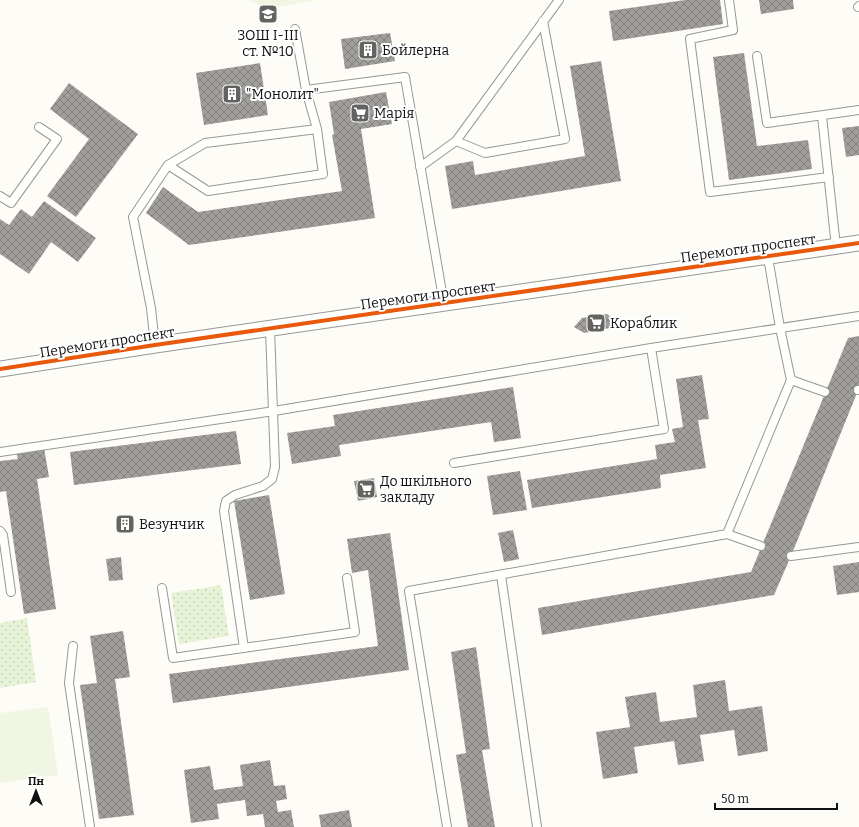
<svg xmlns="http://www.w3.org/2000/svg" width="859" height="827" viewBox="0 0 859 827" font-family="Bitter,serif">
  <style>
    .green { fill: url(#green-dots) }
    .pitch { fill: #f0f6e1 }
    .building { fill: url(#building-cross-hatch) }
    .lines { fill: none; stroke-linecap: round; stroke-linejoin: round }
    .lane-casing { stroke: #979795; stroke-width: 10 }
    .street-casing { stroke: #979795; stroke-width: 17 }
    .lane { stroke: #fffffe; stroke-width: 8 }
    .street { stroke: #fffffe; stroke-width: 15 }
    .cycleway-casing { stroke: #fff; stroke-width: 6 }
    .cycleway { stroke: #e8590c; stroke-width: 4 }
    .labels { text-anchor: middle; stroke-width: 4; stroke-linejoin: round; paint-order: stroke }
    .poi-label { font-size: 14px; fill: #111; stroke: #fff; text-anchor: start }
    .street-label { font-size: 14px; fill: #111; stroke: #fff }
  </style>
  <defs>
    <pattern id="green-dots" width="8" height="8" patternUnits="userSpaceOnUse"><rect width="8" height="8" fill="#e7f3d7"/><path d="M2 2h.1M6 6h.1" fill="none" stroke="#c5cfb8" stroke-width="1.8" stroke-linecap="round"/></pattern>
    <pattern id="building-cross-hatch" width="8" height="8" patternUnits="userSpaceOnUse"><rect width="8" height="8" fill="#a19f9c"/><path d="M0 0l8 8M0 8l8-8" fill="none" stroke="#82807e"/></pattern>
  </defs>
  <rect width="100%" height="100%" fill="#fdfcf7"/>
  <path class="green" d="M221,585L229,636L179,644L171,593Z
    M27,618L36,682L0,688V623Z"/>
  <path class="pitch" d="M249,0H318C303,2 281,8 267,7C260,6 255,3 249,0Z
    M48,707L58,775L0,783V713Z"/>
  <path class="building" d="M685,0H720L723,24L613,41L609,11Z
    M759,0H793L794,9L761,14Z
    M390,33L395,61L345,69L341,39Z
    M744,53L757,146L808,140L812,169L729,180L713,57Z
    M601,61L621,181L452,209L445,166L473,161L475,175L585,156L570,66Z
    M260,63L268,115L204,125L196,73Z
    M69,83L138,134L76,217L47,196L89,139L50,109Z
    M386,92L392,124L361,129L375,218L189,245L146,213L163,187L198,212L342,191L332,135L334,134L329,102Z
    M859,126V155L846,157L842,128Z
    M44,201L96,238L78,262L51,242L29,274L0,254V219L9,225L21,209L32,217Z
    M607,314L616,320L610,328L584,333L574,327L582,318Z
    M859,336V388L791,556L774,595L542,635L538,608L751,572L848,338Z
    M702,375L709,419L698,420L706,468L660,475L661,488L532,508L527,480L657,459L655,445L675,442L672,429L683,427L676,379Z
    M513,387L521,438L494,442L491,422L339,445L341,456L292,464L287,433L335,426L333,415Z
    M236,431L241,464L74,485L70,452Z
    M44,448L49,477L37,479L56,609L24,614L6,491L0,492V461L18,459L16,452Z
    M520,471L527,510L493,515L487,476Z
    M374,478L377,497L358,501L354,481Z
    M269,495L285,594L250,600L234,501Z
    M131,515L134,531L119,533L116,517Z
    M513,530L519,559L504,562L498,533Z
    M390,533L409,670L173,703L169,674L378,646L368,570L352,573L347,539Z
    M121,557L123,580L109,581L106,559Z
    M859,562V592L837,595L833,566Z
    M123,631L130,677L115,679L134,815L99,819L80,685L97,683L90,636Z
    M476,647L490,749L482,750L495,827H468L456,755L466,753L451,652Z
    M725,680L729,711L762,706L768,751L738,756L734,730L700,735L704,761L678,765L674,741L634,747L638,773L603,779L596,732L630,727L625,697L656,692L660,722L697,717L693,685Z
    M270,760L274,786L285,785L287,799L276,801L278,812L291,810L294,827H265L263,814L247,816L245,800L217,804L219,819L191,823L184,770L210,766L214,790L243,786L240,765Z
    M349,810L352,827H321L319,815Z"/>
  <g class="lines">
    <defs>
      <path id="lane" d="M729,0L733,30L690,39L710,192L829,177
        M858,7L859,6
        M757,56L767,123L859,110
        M306,90L405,77L444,304
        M822,116L836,247
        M456,141L485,153L565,139L543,21
        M168,165L208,191L323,174L317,129L306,90L295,29
        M420,167L456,141L559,0
        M0,196L11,203L57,139L39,127
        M155,345L151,308L133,217L168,165L205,143L317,129
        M791,380L825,392
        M858,390H859
        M0,452L274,411L651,348L859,316
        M454,463L664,429L651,348
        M0,531L3,535L11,592
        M727,534L761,546
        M791,556L859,547
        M501,575L537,827
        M162,588L173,658L355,632L347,578
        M73,646L69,683L90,827
        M244,648L224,511L226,501L235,495L263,486L272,479L275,467L270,329
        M447,827L409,591L727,534L791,380L780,328L768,257"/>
      <path id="street" d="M0,369L155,345L859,243"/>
    </defs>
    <use href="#lane" class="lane-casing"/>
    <use href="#street" class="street-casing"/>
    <use href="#lane" class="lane"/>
    <use href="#street" class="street"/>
    <defs>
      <path id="cycleway" d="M0,369L155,345L859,243"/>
    </defs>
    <use href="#cycleway" class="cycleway-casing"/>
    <use href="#cycleway" class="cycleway"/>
  </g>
  <defs>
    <symbol id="school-square" viewBox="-11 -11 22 22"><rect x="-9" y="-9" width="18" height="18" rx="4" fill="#646362" stroke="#fff"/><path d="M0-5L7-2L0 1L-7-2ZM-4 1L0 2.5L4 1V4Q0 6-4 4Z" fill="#fff"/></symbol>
    <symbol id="building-square" viewBox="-11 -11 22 22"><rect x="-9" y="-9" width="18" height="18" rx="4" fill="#646362" stroke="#fff"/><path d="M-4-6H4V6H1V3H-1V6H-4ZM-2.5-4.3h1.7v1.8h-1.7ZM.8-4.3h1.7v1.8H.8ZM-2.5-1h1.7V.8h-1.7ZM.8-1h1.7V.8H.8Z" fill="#fff"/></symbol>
    <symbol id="supermarket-square" viewBox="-11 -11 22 22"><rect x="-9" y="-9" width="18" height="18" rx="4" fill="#646362" stroke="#fff"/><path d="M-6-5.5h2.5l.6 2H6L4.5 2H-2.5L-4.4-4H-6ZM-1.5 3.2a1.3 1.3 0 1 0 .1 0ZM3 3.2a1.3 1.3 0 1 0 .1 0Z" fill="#fff"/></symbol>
  </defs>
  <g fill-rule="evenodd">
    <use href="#school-square" x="257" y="3" width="22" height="22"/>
    <use href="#building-square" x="357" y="39" width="22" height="22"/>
    <use href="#building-square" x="221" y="83" width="22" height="22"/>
    <use href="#supermarket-square" x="349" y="102" width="22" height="22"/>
    <use href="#supermarket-square" x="585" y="312" width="22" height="22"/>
    <use href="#supermarket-square" x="355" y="478" width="22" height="22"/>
    <use href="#building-square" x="114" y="513" width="22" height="22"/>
  </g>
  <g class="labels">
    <g class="poi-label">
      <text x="268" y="40" text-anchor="middle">ЗОШ І-ІІІ<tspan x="268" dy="16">ст. №10</tspan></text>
      <text x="382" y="55">Бойлерна</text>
      <text x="246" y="99">"Монолит"</text>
      <text x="374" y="118">Марія</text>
      <text x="610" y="328">Кораблик</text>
      <text x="380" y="486">До шкільного<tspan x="380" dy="16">закладу</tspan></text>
      <text x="139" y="529">Везунчик</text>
    </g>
    <g class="street-label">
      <text transform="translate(748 248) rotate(-8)" y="5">Перемоги проспект</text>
      <text transform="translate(428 295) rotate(-8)" y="5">Перемоги проспект</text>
      <text transform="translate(107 342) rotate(-9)" y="5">Перемоги проспект</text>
    </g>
  </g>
  <g transform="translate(36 791)" stroke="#ffffff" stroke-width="3" paint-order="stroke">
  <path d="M0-3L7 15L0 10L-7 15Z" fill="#111111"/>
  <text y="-6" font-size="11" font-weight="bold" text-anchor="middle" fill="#111111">Пн</text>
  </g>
  <path d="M715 803v6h122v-6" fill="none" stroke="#111111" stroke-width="2"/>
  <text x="721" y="803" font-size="12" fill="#111111" stroke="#ffffff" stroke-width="3" paint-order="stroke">50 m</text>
</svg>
